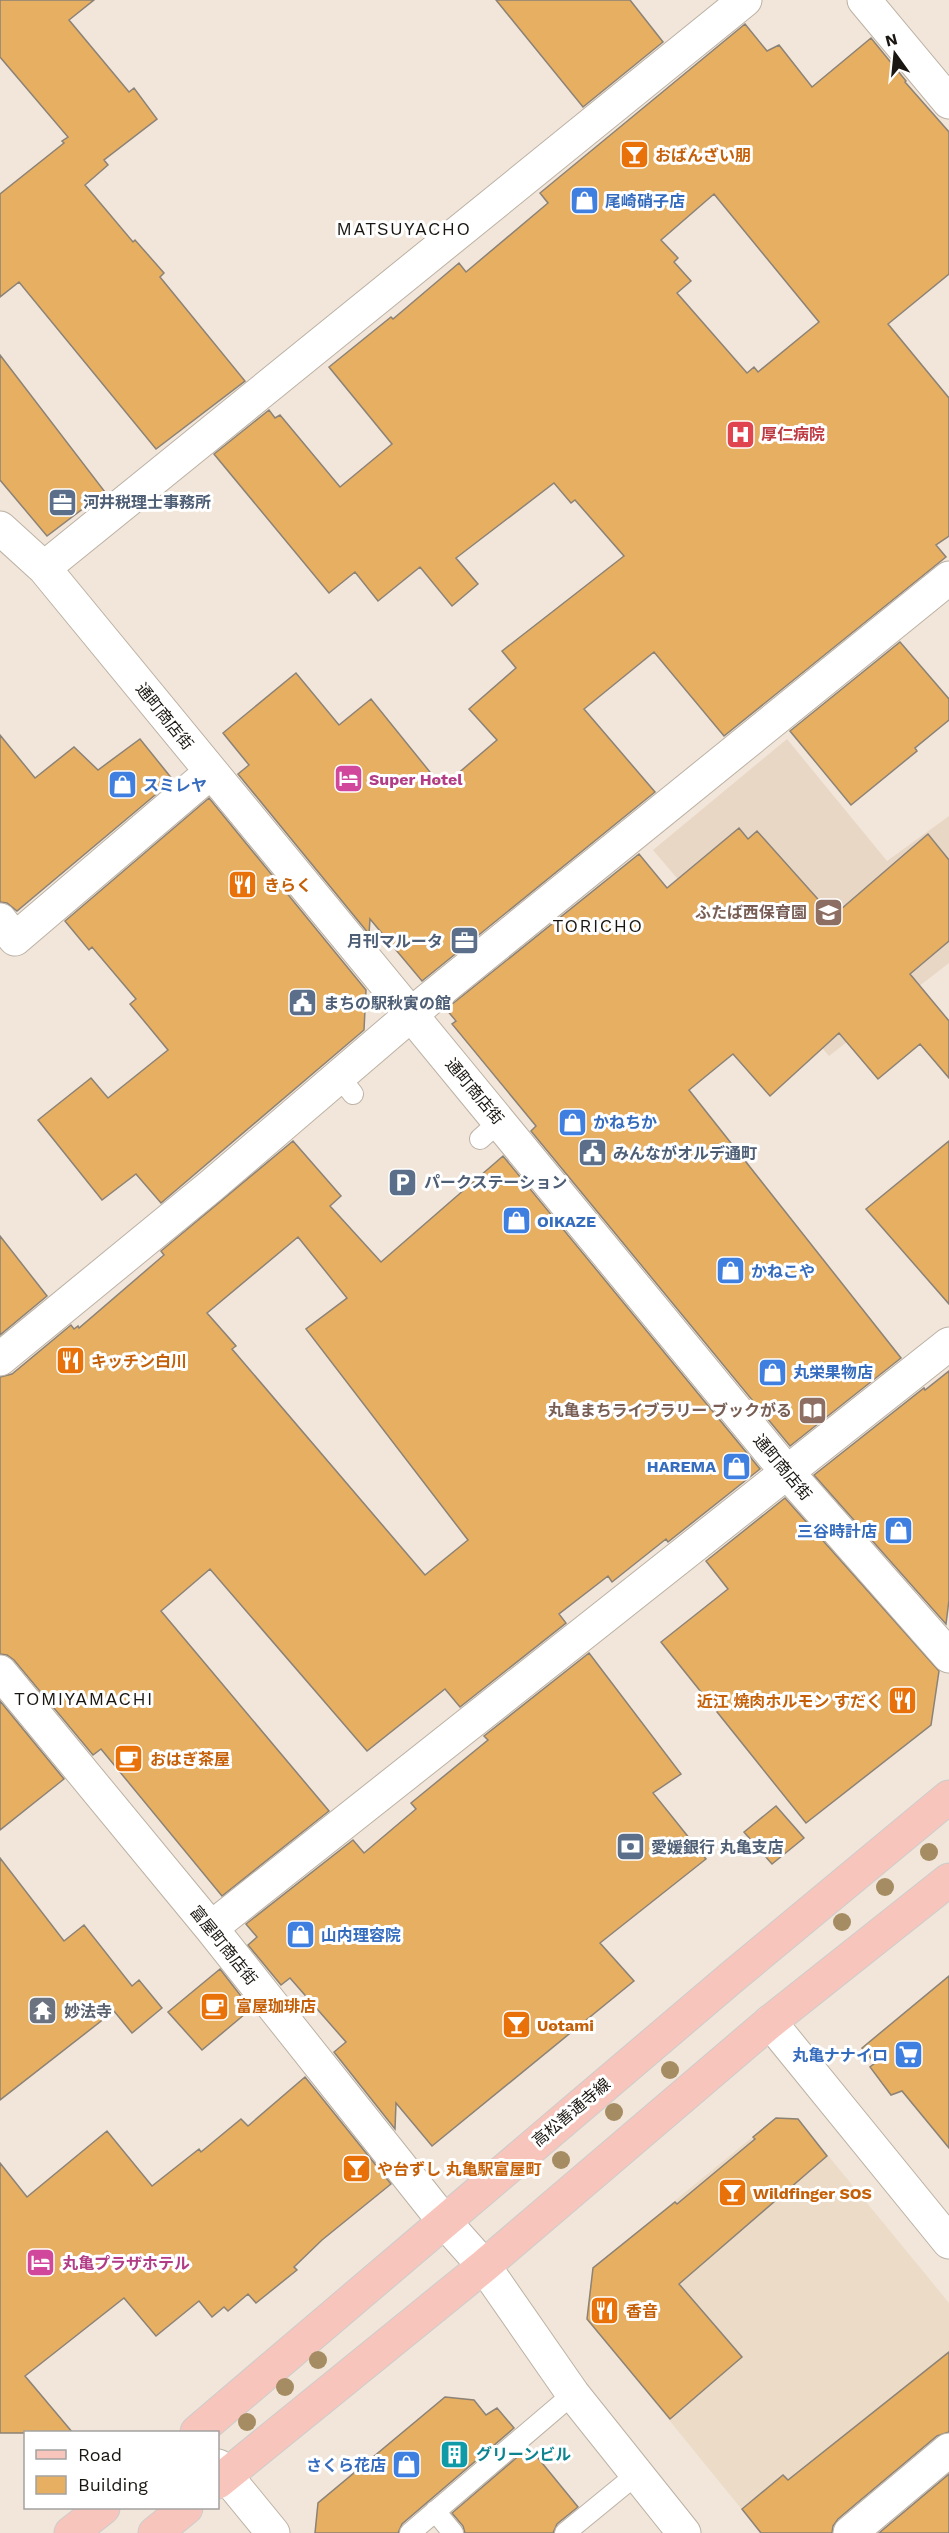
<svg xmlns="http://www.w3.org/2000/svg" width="949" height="2533" viewBox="0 0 949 2533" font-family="'Work Sans','Noto Sans JP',sans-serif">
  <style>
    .built { fill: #ebdbc7 }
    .education { fill: #e9d7c6 }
    .building { fill: #e7af61; stroke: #8c8276; stroke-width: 1.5; fill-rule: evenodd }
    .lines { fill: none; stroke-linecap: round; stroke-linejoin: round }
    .lane-casing { stroke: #bcb2a5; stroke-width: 22 }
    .street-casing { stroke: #bcb2a5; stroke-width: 35 }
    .secondary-casing { stroke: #bcb2a5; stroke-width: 35 }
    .primary-casing { stroke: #cdcccb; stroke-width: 35 }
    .lane { stroke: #fff; stroke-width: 20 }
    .street { stroke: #fff; stroke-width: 33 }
    .secondary { stroke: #fff; stroke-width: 33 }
    .primary { stroke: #f8c5bc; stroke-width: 33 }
    .tree { fill: #a58c62 }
    .labels { text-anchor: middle; stroke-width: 6; stroke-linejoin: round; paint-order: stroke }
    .food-label { font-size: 16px; font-weight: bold; fill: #c56008; stroke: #fff; text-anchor: start }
    .shop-label { font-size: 16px; font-weight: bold; fill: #366cbe; stroke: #fff; text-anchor: start }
    .health-label { font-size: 16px; font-weight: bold; fill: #be3a42; stroke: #fff; text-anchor: start }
    .service-label { font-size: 16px; font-weight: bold; fill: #4e5e75; stroke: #fff; text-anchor: start }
    .street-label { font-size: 16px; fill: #1a1611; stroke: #fff }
    .hotel-label { font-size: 16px; font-weight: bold; fill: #b23c85; stroke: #fff; text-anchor: start }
    .education-label { font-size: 16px; font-weight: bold; fill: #785e54; stroke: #fff; text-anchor: end }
    .worship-label { font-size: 16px; font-weight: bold; fill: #5b616d; stroke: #fff; text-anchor: start }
    .culture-label { font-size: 16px; font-weight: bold; fill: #0d838f; stroke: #fff; text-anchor: start }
    .neighbourhood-label { font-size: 18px; letter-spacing: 1.5px; fill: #1a1611; stroke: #fff }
  </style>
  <rect width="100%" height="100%" fill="#f1e6d9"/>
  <path class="built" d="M776,2118L798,2119L949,2303V2418L761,2533L587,2319L592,2273L595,2266Z"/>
  <path class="education" d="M787,739L887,861L949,816V963L829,1056L653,850Z"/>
  <path class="building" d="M0,0H94L69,20L129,92L134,88L157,119L104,160L108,165L85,185L133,242L135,240L164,273L160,277L245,381L156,449L19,282L0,297V194L64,143L62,141L68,137L0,57Z
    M496,0H630L663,42L583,107Z
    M745,24L767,51L779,45L812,87L871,38L906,81L905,82L949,132V274L888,324L949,398V536L936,545L946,557L724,736L654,652L584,709L655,792L422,981L370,919L369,934L238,774L249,765L223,733L296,673L339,725L371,699L442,787L497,740L469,709L516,668L502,651L624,556L575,500L571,503L554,483L456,558L478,584L452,606L420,567L378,601L355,572L329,593L214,454L269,410L275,418L280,415L340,487L392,444L329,367L391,317L393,319L459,263L466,272L548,203L540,193ZM714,194L819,322L758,372L754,367L747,373L677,293L691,281L674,262L678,258L661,240Z
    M0,355L105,492L47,536L0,480Z
    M900,642L949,699V720L915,748L917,751L851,805L790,731Z
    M0,735L35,778L74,747L98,770L140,739L173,780L17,911L7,903L0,902Z
    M209,798L366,990L364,1030L161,1203L136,1174L102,1200L38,1120L91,1078L108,1098L168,1050L130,1004L136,999L92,947L89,950L65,921Z
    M739,828L748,839L757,831L833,916L928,834L949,860V941L910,974L949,1021V1078L920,1044L878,1079L839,1033L770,1096L733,1054L689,1090L901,1358L790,1446L531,1131L536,1126L452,1024L456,1021L446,1009L639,854L667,888Z
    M293,1141L341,1196L330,1206L381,1262L503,1156L760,1469L668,1542L666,1539L612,1582L608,1576L559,1614L566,1623L460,1707L445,1689L367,1751L210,1569L161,1611L329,1811L222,1896L101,1749L93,1755L14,1660L7,1655L0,1654V1377L12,1374L71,1325L74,1329L78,1326L79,1328L164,1255L161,1251ZM298,1237L347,1298L306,1329L468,1540L425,1575L232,1349L236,1346L207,1313Z
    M949,1141V1304L866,1209Z
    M0,1236L47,1296L0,1335Z
    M949,1371V1600L946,1624L814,1475L924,1388L925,1390Z
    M785,1498L939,1671L931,1725L806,1823L661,1642L728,1589L706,1561Z
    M589,1653L681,1774L653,1793L706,1859L600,1943L634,1981L432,2146L396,2103L395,2129L334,2052L346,2042L290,1978L281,1985L248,1945L257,1937L246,1924L353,1840L364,1853L416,1809L411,1803L488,1740L484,1736Z
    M0,1701L64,1779L0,1830Z
    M776,1806L804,1838L772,1864L744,1832Z
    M0,1858L64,1941L84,1925L132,1986L139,1980L162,2008L132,2033L114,2011L0,2100Z
    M220,1969L251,2009L202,2050L168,2012Z
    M949,1976V2148L902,2091L891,2095L870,2067L875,2063L862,2048Z
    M305,2077L391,2184L322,2240L294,2267L297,2270L256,2303L248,2294L228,2311L224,2307L212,2317L199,2301L156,2336L124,2298L25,2376L73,2433H0V2163L27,2197L107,2131L152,2186L199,2149L201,2152L241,2119L248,2126Z
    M776,2118L798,2119L827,2156L679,2284L742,2357L670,2419L587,2319L593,2268L675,2202L677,2204L755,2139L753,2137Z
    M949,2352V2432L937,2436L838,2519L833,2526L832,2533H761L742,2509L783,2475L788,2480Z
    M445,2397L474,2400L486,2415L497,2408L514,2428L402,2524L398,2533H315L318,2503Z
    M529,2447L578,2507L557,2524L553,2533H465L463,2526L452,2513Z
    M949,2474V2533H879Z"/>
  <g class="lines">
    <defs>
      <path id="lane" d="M339,1076L353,1094
        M480,1139L500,1121
        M435,2511L453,2533
        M410,2533L573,2394
        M565,2533L637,2474"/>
      <path id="street" d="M864,0L949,102
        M0,528L44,568L786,1471L949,1656
        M44,568L745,0
        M0,920L15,939L211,772
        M0,1359L211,1186L427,1001L949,578
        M0,1672L211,1928L443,2220
        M211,1928L949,1344
        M770,2022L949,2242
        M218,2466L273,2533
        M850,2533L949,2450"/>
      <path id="secondary" d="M443,2220L484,2266L573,2394L684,2533"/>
      <path id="primary" d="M197,2432L732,1977L949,1797
        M218,2482L484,2266L770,2022L949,1880
        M71,2533L103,2508
        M155,2533L186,2508"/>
    </defs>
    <use href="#lane" class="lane-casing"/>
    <use href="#street" class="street-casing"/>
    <use href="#secondary" class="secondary-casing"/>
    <use href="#primary" class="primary-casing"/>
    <use href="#lane" class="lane"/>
    <use href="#street" class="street"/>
    <use href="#secondary" class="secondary"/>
    <use href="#primary" class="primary"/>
  </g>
  <g class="tree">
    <circle cx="929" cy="1852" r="9"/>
    <circle cx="885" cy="1887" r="9"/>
    <circle cx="842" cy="1922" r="9"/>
    <circle cx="670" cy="2070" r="9"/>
    <circle cx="614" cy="2112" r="9"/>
    <circle cx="561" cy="2160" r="9"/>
    <circle cx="318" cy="2360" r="9"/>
    <circle cx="285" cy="2387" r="9"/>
    <circle cx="247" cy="2422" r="9"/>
  </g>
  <defs>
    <symbol id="bar-square" viewBox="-11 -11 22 22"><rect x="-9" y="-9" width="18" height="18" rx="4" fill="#e8710a" stroke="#fff"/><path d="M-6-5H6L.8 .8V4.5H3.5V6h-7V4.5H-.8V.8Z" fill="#fff"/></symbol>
    <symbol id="shop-square" viewBox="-11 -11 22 22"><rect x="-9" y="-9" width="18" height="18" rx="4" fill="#3f7fe0" stroke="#fff"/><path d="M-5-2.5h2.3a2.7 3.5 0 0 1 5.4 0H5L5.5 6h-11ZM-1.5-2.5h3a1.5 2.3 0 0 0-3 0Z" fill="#fff"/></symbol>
    <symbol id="hospital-square" viewBox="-11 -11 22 22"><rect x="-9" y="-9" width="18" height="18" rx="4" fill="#e0444e" stroke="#fff"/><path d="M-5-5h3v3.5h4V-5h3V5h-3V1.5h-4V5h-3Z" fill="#fff"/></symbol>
    <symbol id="office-square" viewBox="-11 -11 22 22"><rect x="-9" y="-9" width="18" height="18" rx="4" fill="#5c6f8a" stroke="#fff"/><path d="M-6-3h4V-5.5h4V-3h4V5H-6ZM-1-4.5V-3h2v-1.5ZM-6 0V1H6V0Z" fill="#fff"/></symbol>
    <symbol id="hotel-square" viewBox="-11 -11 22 22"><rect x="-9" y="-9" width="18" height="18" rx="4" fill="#d1479c" stroke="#fff"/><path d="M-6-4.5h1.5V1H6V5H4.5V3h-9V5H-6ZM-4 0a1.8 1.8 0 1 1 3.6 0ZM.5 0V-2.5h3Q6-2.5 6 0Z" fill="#fff"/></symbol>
    <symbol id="restaurant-square" viewBox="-11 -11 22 22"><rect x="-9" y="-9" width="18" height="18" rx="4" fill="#e8710a" stroke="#fff"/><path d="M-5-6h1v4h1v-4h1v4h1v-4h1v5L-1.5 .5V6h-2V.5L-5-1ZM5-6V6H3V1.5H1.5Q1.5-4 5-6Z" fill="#fff"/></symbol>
    <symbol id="school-square" viewBox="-11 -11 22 22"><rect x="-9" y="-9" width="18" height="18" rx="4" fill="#8d6e63" stroke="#fff"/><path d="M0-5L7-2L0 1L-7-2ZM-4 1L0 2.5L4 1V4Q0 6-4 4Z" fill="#fff"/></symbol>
    <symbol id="civic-square" viewBox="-11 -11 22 22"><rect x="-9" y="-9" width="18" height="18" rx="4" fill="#5c6f8a" stroke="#fff"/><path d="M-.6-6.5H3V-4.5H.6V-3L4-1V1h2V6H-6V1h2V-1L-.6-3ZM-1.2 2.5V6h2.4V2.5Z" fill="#fff"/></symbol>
    <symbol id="parking-square" viewBox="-11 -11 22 22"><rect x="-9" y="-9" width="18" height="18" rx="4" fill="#5c6f8a" stroke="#fff"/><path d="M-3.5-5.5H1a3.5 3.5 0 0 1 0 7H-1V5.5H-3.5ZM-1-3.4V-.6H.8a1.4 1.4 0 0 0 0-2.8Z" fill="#fff"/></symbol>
    <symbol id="library-square" viewBox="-11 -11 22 22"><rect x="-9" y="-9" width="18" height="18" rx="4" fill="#8d6e63" stroke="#fff"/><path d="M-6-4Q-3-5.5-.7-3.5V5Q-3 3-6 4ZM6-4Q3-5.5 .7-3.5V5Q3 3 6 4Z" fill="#fff"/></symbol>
    <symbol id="cafe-square" viewBox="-11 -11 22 22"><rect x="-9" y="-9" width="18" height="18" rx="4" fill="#e8710a" stroke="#fff"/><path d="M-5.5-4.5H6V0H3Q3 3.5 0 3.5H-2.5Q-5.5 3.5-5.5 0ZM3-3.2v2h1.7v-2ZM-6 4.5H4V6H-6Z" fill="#fff"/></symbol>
    <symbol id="bank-square" viewBox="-11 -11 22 22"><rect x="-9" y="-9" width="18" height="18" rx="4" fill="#5c6f8a" stroke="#fff"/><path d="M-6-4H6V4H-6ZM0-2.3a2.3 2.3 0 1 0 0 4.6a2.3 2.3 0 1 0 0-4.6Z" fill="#fff"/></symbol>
    <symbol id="temple-square" viewBox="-11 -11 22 22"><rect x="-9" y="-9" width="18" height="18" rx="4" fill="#6b7280" stroke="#fff"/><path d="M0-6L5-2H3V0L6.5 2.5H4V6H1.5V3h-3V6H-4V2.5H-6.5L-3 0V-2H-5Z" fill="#fff"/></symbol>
    <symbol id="supermarket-square" viewBox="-11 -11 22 22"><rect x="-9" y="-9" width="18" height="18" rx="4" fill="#3f7fe0" stroke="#fff"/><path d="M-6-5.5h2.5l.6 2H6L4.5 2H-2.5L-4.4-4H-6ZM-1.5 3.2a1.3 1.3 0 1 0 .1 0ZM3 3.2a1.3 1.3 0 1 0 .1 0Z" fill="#fff"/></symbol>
    <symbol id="building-square" viewBox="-11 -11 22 22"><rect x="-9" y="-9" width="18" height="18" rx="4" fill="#0f9aa8" stroke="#fff"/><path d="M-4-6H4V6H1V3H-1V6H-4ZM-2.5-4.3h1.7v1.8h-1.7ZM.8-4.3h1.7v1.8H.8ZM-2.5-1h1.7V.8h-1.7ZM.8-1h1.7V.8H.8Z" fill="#fff"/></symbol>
  </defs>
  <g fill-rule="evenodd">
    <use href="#bar-square" x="618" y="138" width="33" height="33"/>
    <use href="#shop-square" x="568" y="184" width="33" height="33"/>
    <use href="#hospital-square" x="724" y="418" width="33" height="33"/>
    <use href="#office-square" x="46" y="486" width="33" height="33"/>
    <use href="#hotel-square" x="332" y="762" width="33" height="33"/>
    <use href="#shop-square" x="106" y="768" width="33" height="33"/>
    <use href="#restaurant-square" x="226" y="868" width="33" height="33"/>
    <use href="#school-square" x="812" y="896" width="33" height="33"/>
    <use href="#office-square" x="448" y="924" width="33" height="33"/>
    <use href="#civic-square" x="286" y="986" width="33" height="33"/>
    <use href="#shop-square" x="556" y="1106" width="33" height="33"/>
    <use href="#civic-square" x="576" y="1136" width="33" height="33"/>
    <use href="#parking-square" x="386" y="1166" width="33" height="33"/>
    <use href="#shop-square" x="500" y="1204" width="33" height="33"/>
    <use href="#shop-square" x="714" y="1254" width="33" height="33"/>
    <use href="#restaurant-square" x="54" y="1344" width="33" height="33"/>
    <use href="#shop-square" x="756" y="1356" width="33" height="33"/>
    <use href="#library-square" x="796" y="1394" width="33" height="33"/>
    <use href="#shop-square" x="720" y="1450" width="33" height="33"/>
    <use href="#shop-square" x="882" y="1514" width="33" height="33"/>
    <use href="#restaurant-square" x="886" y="1684" width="33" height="33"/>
    <use href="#cafe-square" x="112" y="1742" width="33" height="33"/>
    <use href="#bank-square" x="614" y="1830" width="33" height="33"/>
    <use href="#shop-square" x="284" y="1918" width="33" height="33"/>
    <use href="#cafe-square" x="198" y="1990" width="33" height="33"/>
    <use href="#temple-square" x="26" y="1994" width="33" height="33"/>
    <use href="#bar-square" x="500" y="2008" width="33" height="33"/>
    <use href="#supermarket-square" x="892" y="2038" width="33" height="33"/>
    <use href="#bar-square" x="340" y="2152" width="33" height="33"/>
    <use href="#bar-square" x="716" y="2176" width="33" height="33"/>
    <use href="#hotel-square" x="24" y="2246" width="33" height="33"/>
    <use href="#restaurant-square" x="588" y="2294" width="33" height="33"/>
    <use href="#building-square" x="438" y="2438" width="33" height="33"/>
    <use href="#shop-square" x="390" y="2448" width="33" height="33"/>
  </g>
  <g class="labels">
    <g class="food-label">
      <text x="655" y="161">おばんざい朋</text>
      <text x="264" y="891">きらく</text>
      <text x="91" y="1367">キッチン白川</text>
      <text x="882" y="1707" text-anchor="end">近江 焼肉ホルモン すだく</text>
      <text x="150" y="1765">おはぎ茶屋</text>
      <text x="236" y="2012">富屋珈琲店</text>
      <text x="537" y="2031">Uotami</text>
      <text x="377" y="2175">や台ずし 丸亀駅富屋町</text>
      <text x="753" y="2199">Wildfinger SOS</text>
      <text x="626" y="2317">香音</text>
    </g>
    <g class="shop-label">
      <text x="605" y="207">尾崎硝子店</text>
      <text x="143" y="791">スミレヤ</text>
      <text x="593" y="1128">かねちか</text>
      <text x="537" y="1227">OIKAZE</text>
      <text x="751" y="1277">かねこや</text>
      <text x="793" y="1378">丸栄果物店</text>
      <text x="716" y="1472" text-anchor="end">HAREMA</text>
      <text x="877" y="1537" text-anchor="end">三谷時計店</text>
      <text x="321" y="1941">山内理容院</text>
      <text x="888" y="2061" text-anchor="end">丸亀ナナイロ</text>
      <text x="386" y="2471" text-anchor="end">さくら花店</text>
    </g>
    <g class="health-label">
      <text x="761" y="440">厚仁病院</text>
    </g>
    <g class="service-label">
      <text x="83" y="508">河井税理士事務所</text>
      <text x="443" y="947" text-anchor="end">月刊マルータ</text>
      <text x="323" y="1009">まちの駅秋寅の館</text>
      <text x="613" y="1159">みんながオルデ通町</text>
      <text x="424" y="1188">パークステーション</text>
      <text x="651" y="1853">愛媛銀行 丸亀支店</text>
    </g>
    <g class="street-label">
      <text transform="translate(165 716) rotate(51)" y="6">通町商店街</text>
      <text transform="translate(475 1091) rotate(50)" y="6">通町商店街</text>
      <text transform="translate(783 1467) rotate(50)" y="6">通町商店街</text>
      <text transform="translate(224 1945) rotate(51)" y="6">富屋町商店街</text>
      <text transform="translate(571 2112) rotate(-40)" y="6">高松善通寺線</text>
    </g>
    <g class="hotel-label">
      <text x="369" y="785">Super Hotel</text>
      <text x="62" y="2269">丸亀プラザホテル</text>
    </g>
    <g class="education-label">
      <text x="807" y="918">ふたば西保育園</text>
      <text x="792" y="1416">丸亀まちライブラリー ブックがる</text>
    </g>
    <g class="worship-label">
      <text x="64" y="2017">妙法寺</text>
    </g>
    <g class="culture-label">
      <text x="476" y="2460">グリーンビル</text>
    </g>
    <g class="neighbourhood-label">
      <text x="404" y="235">MATSUYACHO</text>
      <text x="598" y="932">TORICHO</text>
      <text x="84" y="1705">TOMIYAMACHI</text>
    </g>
  </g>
  <rect x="24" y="2431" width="195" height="78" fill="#ffffff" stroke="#a3a2a0" stroke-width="1.5"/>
  <rect x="36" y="2450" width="30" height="9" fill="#f8c5bc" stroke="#a3a2a0" stroke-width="1.5"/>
  <text x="78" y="2461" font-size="18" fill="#1a1611">Road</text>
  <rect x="36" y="2476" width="30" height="18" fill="#e7af61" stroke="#a3a2a0" stroke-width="1.5"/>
  <text x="78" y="2491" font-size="18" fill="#1a1611">Building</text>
  <g transform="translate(895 54) rotate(345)" stroke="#ffffff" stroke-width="4.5" paint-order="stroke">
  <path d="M0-4.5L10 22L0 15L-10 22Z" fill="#1a1611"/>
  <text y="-9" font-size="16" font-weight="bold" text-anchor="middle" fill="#1a1611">N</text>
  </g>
</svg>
